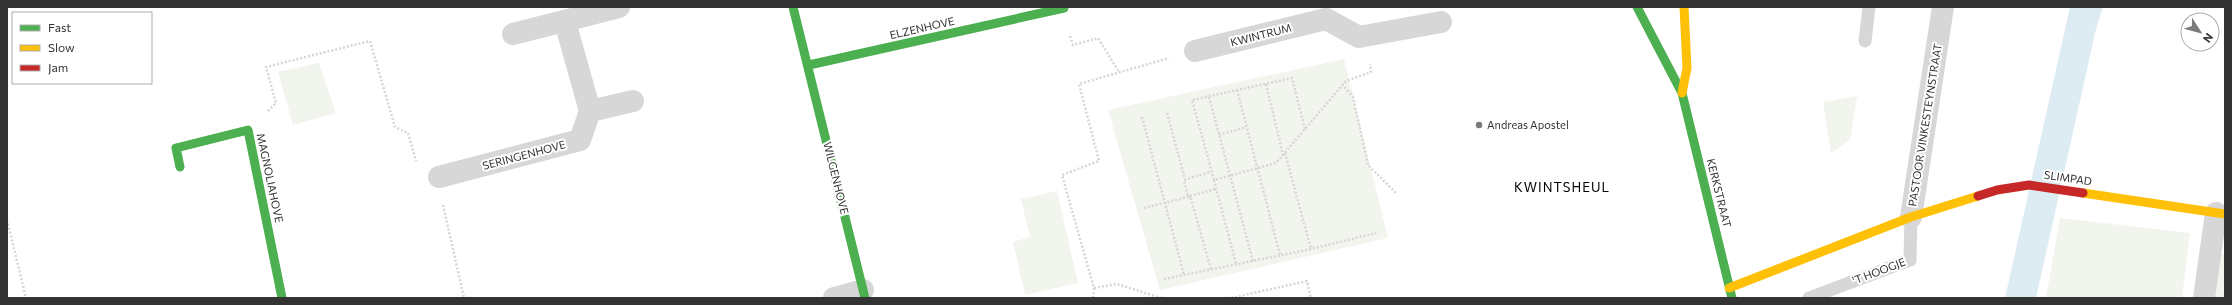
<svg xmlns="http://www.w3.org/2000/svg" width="2232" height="305" viewBox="0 0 2232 305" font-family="Commissioner,sans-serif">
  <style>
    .green { fill: #f1f5ed }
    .water { fill: #ddebf3 }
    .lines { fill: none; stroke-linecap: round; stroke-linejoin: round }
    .path { stroke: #d6d6d6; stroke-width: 2.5; stroke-dasharray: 2 2; stroke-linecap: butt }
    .lane { stroke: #d7d7d7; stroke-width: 13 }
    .street { stroke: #d7d7d7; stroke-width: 22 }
    .fast { stroke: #4caf50; stroke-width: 9 }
    .slow { stroke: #ffc107; stroke-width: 9 }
    .jam { stroke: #c62828; stroke-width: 9 }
    .poi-dot { fill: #7a7a7a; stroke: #fff; stroke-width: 1.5 }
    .labels { text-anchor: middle; stroke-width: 4; stroke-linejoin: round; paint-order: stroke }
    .street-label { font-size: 11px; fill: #333; stroke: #fff }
    .poi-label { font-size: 11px; fill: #333; stroke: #fff; text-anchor: start }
    .quarter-label { font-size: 13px; letter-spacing: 1px; fill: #000; stroke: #fff }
  </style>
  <rect width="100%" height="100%" fill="#fff"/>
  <path class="green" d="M1344,59L1388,238L1160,290L1108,110Z
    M319,63L336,113L293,125L278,72Z
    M1857,96L1850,140L1831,153L1823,102Z
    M1057,191L1078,283L1025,295L1013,242L1030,237L1021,199Z
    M2060,218L2190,233L2182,298H2046Z
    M2220,254L2225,255V298H2215Z"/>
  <path class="water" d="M2070,7H2103L2096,29L2036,298H2005Z"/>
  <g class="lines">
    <path class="path" d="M1070,36L1073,45L1098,38L1119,72
      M1266,84L1283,155
      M1342,84L1353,97L1368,165L1397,194
      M1237,90L1280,255
      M1209,97L1253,261
      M268,111L276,103L266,67L370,41L395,127L408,133L416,161
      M1167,113L1185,179
      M1142,117L1184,275
      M1305,129L1292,78L1192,100L1214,180L1276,163L1346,81L1371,72L1370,64
      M1219,135L1246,127
      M1285,153L1311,249
      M1214,180L1236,264
      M1190,196L1188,197L1184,180L1210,172
      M443,205L464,298
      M1144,208L1188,197
      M7,220L26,298
      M1211,269L1190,196L1216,189
      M1164,279L1311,249L1376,233
      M1094,288L1117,284L1161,298
      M1093,298L1094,288L1062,175L1099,161L1079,84L1169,58
      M1231,298L1307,281L1311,298"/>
    <path class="lane" d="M1865,41L1869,7
      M1809,298L1910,260L1911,217"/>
    <path class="street" d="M565,22L590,111
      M513,34L619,7
      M1195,51L1326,19L1359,37L1441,22
      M439,177L580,140L590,111L633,101
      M1911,217L1943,7
      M834,298L863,290
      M2204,298L2216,213"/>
    <path class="fast" d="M793,7L865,298
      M1637,7L1682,93L1732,298
      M809,65L1064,8
      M180,167L176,148L248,130L282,298"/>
    <path class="slow" d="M1682,93L1687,68L1684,7
      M2083,193L2225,214
      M1729,288L1911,217L1978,196"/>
    <path class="jam" d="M1978,196L1997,190L2029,185L2083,193"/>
  </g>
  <circle class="poi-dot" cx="1479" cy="125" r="4"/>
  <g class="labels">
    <g class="street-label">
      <text transform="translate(922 28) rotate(-13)" y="4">ELZENHOVE</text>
      <text transform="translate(1261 35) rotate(-14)" y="4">KWINTRUM</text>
      <text transform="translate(1925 125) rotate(-81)" y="4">PASTOOR VINKESTEYNSTRAAT</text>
      <text transform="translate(524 155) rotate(-15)" y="4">SERINGENHOVE</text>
      <text transform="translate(270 178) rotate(78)" y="4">MAGNOLIAHOVE</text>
      <text transform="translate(836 178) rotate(76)" y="4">WILGENHOVE</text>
      <text transform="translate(2068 178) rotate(8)" y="4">SLIMPAD</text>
      <text transform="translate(1719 193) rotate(76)" y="4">KERKSTRAAT</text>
      <text transform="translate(1879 271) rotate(-21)" y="4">'T HOOGJE</text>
    </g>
    <g class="poi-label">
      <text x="1487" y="129">Andreas Apostel</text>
    </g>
    <g class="quarter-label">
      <text x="1562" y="192">KWINTSHEUL</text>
    </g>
  </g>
  <rect width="2232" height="305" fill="none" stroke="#333333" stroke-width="16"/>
  <rect x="12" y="12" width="140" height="72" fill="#ffffff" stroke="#adadad"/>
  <rect x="20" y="25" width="20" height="6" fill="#4caf50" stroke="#adadad"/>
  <text x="48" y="32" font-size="12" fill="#333333">Fast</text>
  <rect x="20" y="45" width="20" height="6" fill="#ffc107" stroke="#adadad"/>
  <text x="48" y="52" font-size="12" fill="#333333">Slow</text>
  <rect x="20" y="65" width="20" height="6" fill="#c62828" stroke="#adadad"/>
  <text x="48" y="72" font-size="12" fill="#333333">Jam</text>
  <g transform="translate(2200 32) rotate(126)"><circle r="19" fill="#ffffff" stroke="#adadad"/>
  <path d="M0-3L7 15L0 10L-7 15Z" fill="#7a7a7a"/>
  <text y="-6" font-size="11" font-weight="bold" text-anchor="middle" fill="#333333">N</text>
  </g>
</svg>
